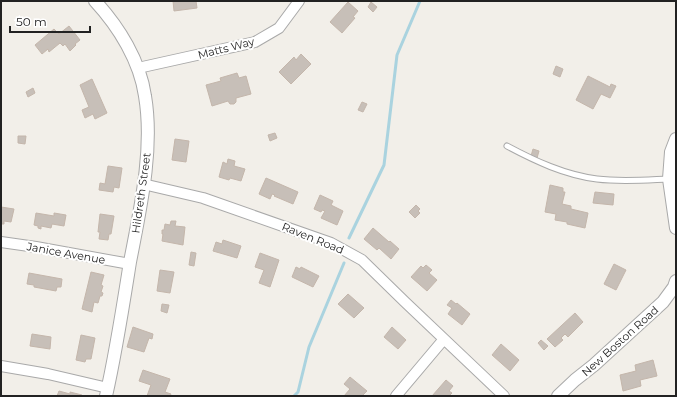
<svg xmlns="http://www.w3.org/2000/svg" width="677" height="397" viewBox="0 0 677 397" font-family="Montserrat,sans-serif">
  <style>
    .lines { fill: none; stroke-linecap: round; stroke-linejoin: round }
    .stream { stroke: #aad3df; stroke-width: 3 }
    .building { fill: #c7bfb8; stroke: #c4b6ab }
    .service-casing { stroke: #a9a9a9; stroke-width: 7 }
    .minor-casing { stroke: #a9a9a9; stroke-width: 12 }
    .tertiary-casing { stroke: #a9a9a9; stroke-width: 14 }
    .service { stroke: #fff; stroke-width: 5 }
    .minor { stroke: #fff; stroke-width: 10 }
    .tertiary { stroke: #fff; stroke-width: 12 }
    .labels { text-anchor: middle; stroke-width: 4; stroke-linejoin: round; paint-order: stroke }
    .street-label { font-size: 11px; fill: #222; stroke: #fff }
  </style>
  <rect width="100%" height="100%" fill="#f2efe9"/>
  <g class="lines">
    <path class="stream" d="M349,238L384,165L397,55L420,1
      M294,396L298,392L309,347L344,263"/>
  </g>
  <path class="building" d="M173,1H196L197,8L174,11Z
    M348,2L358,11L353,17L355,18L342,33L330,22Z
    M371,2L377,7L373,12L368,7Z
    M69,26L80,40L75,44L76,45L70,51L65,44L63,46L60,43L49,52L48,49L42,54L35,45L54,29L59,34Z
    M301,54L311,64L291,84L279,72L294,57L296,60Z
    M556,66L563,69L560,77L553,74Z
    M237,73L239,78L246,76L251,94L236,98V102L234,104H230L228,101L212,106L206,85L221,81L220,78Z
    M588,76L610,87L611,84L616,86L610,98L601,94L593,109L576,100Z
    M92,79L107,113L95,119L93,114L85,118L82,110L89,107L80,85Z
    M33,88L35,93L28,97L26,92Z
    M362,102L367,104L363,112L358,110Z
    M275,133L277,138L270,141L268,135Z
    M18,136H26L25,144L18,143Z
    M175,139L189,141L186,162L172,160Z
    M533,149L539,151L537,158L531,156Z
    M228,159L235,161L234,166L245,169L241,181L230,178L229,180L219,177L223,162L227,164Z
    M108,166L122,168L119,188L114,187L113,192L99,190L100,183L105,184Z
    M266,178L298,192L293,204L274,196L275,195L272,194L270,199L259,194Z
    M550,185L563,188V192H565L562,204L571,206V209L588,213L585,228L567,224V222L555,220L556,214L545,212Z
    M595,192L614,194L613,205L593,203Z
    M320,195L333,201L331,205L343,211L337,225L321,218L325,211L322,210L321,212L314,209Z
    M416,205L420,209L418,211L420,213L415,218L409,212Z
    M1,207L14,209L11,222L4,221V224H1Z
    M36,213L54,216V213L66,215L64,226L52,224L51,228L41,226V229L38,228V226L34,225Z
    M100,214L114,216L111,234H109L108,240L99,239L100,232H98Z
    M171,221H176L175,226L185,227L183,245L162,241L163,234H162V230H164L165,224L170,225Z
    M373,228L389,242L390,241L399,249L391,259L379,248L377,250L364,239Z
    M223,240L241,246L237,258L213,251L216,242L222,244Z
    M191,252L196,253L194,266L189,265Z
    M260,253L279,260L270,287L259,283L264,270L255,267Z
    M614,264L626,270L616,290L604,284Z
    M426,265L432,270L429,273L437,280L427,291L411,277L421,266L423,268Z
    M296,267L300,269L301,267L319,276L313,287L292,277Z
    M160,270L174,272L170,293L157,291Z
    M91,272L104,275L101,285L103,286L101,292L103,293L102,296H100L98,303L94,302L92,312L82,309Z
    M29,273L62,279L61,287H57L56,291L34,287V285L27,284Z
    M348,294L364,308L354,318L338,304Z
    M451,300L456,304L457,303L470,314L462,325L448,314L452,308L447,305Z
    M162,304L169,305L167,313L161,311Z
    M575,313L583,322L568,337L565,334L561,338L563,340L555,347L547,339Z
    M133,327L153,334L152,339L149,338L144,352L127,347Z
    M392,327L406,340L398,349L384,337Z
    M32,334L51,337L50,349L30,346Z
    M81,335L95,338L91,359H86L85,362L76,360Z
    M541,340L548,346L544,350L538,343Z
    M501,344L519,360L510,371L492,355Z
    M653,360L657,376L640,380L641,386L623,391L620,375L636,371L635,365Z
    M143,370L170,379L165,392L171,394L170,396H147L151,385L139,381Z
    M350,377L367,391L362,396H344L350,389L344,384Z
    M446,380L453,386L449,391L452,393L449,396H432Z
    M59,391L70,394V392L82,395V396H57Z"/>
  <g class="lines">
    <defs>
      <path id="service" d="M507,146C535,161 565,175 597,179C621,182 645,180 668,179"/>
      <path id="minor" d="M138,68L255,42L279,28L299,1
        M143,184L203,198L331,243L362,260L405,302L504,396
        M1,242L36,247L130,264
        M1,366L48,374L108,388
        M396,396L444,339"/>
      <path id="tertiary" d="M95,1C119,27 140,61 145,96C154,149 140,210 130,262C123,306 116,352 106,396
        M676,139L671,152L669,179L676,228
        M558,396L575,380L594,365L663,302L674,287L676,281"/>
    </defs>
    <use href="#service" class="service-casing"/>
    <use href="#minor" class="minor-casing"/>
    <use href="#tertiary" class="tertiary-casing"/>
    <use href="#service" class="service"/>
    <use href="#minor" class="minor"/>
    <use href="#tertiary" class="tertiary"/>
  </g>
  <g class="labels">
    <g class="street-label">
      <text transform="translate(226 48) rotate(-14)" y="4">Matts Way</text>
      <text transform="translate(141 193) rotate(-82)" y="4">Hildreth Street</text>
      <text transform="translate(313 238) rotate(22)" y="4">Raven Road</text>
      <text transform="translate(66 253) rotate(10)" y="4">Janice Avenue</text>
      <text transform="translate(620 341) rotate(-42)" y="4">New Boston Road</text>
    </g>
  </g>
  <rect width="677" height="397" fill="none" stroke="#222222" stroke-width="4"/>
  <path d="M10 26v6h80v-6" fill="none" stroke="#222222" stroke-width="2"/>
  <text x="16" y="26" font-size="12" fill="#222222" stroke="#ffffff" stroke-width="3" paint-order="stroke">50 m</text>
</svg>
